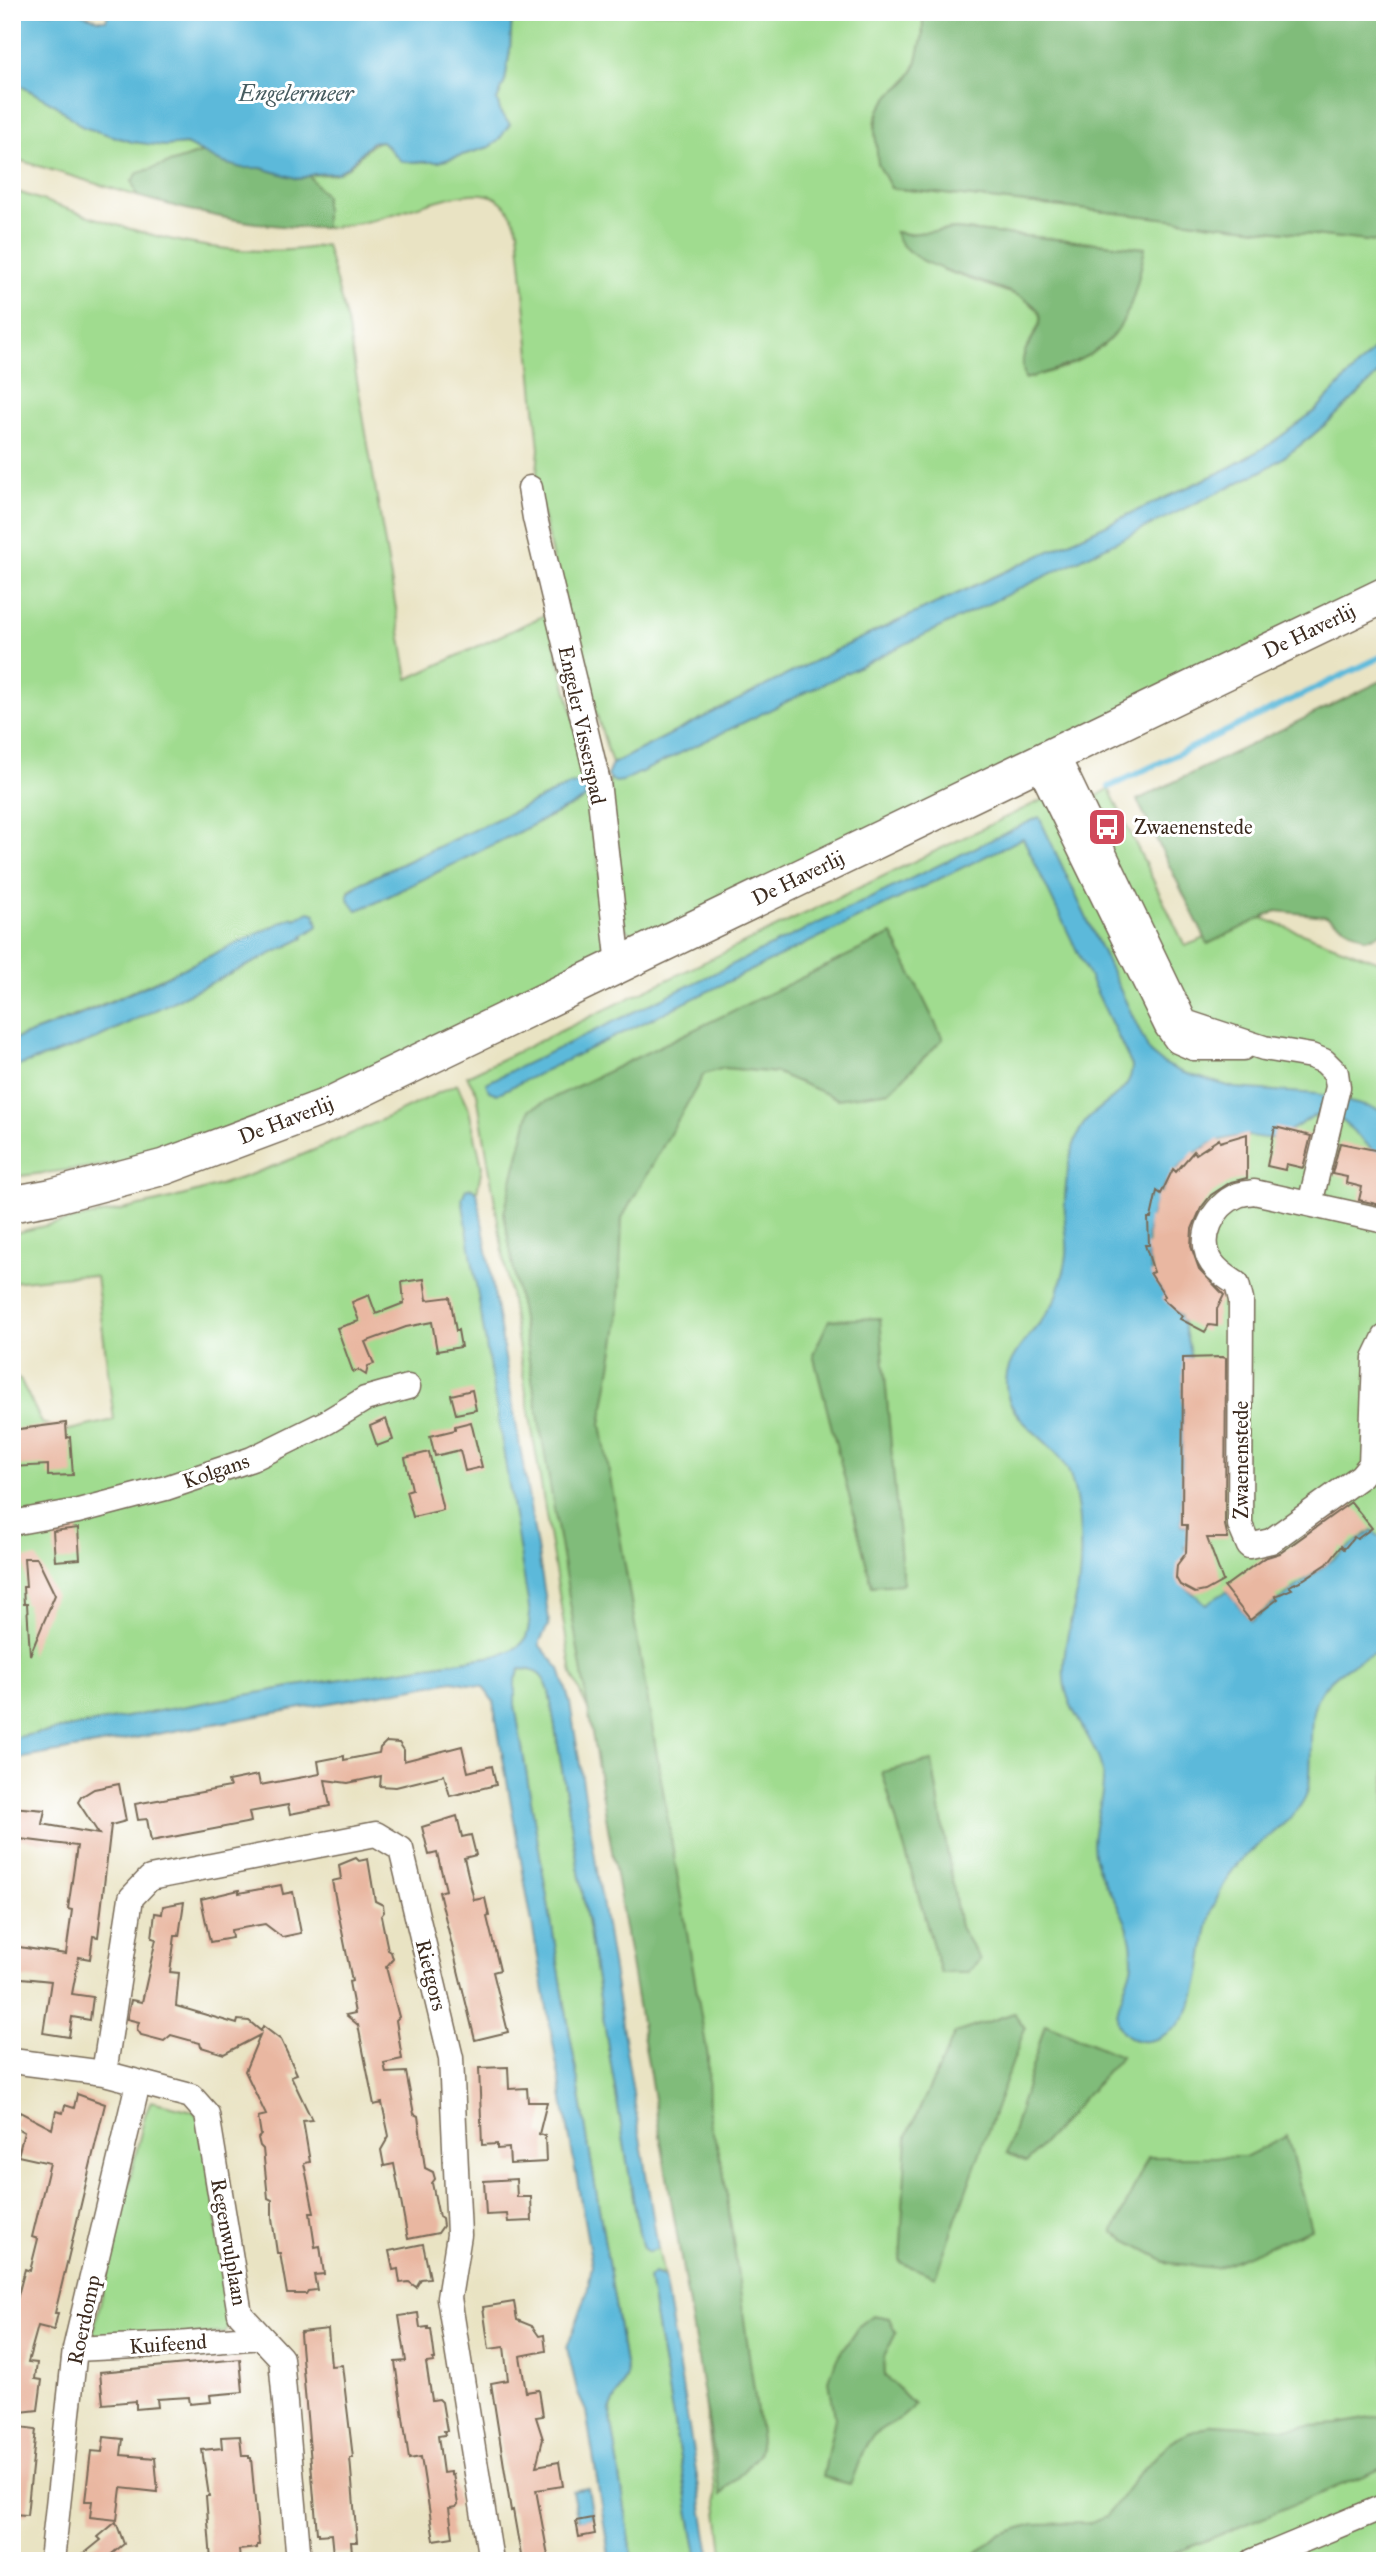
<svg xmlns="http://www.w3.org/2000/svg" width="1397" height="2573" viewBox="0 0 1397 2573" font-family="'IM FELL Great Primer',serif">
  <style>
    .green { fill: #a0dc8f; stroke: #6e8356; stroke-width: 2; fill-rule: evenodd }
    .forest { fill: #80bc7a; stroke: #5e734c; stroke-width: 2 }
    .water { fill: #5cb9da; stroke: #4c727c; stroke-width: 2 }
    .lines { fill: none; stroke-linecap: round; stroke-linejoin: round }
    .stream { stroke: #5cb9da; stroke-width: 6 }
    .building { fill: #e9b7a1 }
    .street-casing { stroke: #786b58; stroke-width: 27 }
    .secondary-casing { stroke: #786b58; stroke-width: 38 }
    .street { stroke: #fff; stroke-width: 24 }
    .secondary { stroke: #fff; stroke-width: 35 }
    .labels { text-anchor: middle; stroke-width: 6; stroke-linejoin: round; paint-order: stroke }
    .street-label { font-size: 21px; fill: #3b2a1e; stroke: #fff }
    .poi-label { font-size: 21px; fill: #3b2a1e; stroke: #fff; text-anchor: start }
    .water-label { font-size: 23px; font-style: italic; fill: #475c60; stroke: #fff }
  </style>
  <rect width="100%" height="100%" fill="#fff"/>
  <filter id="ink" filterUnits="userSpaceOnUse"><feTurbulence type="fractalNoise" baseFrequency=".0143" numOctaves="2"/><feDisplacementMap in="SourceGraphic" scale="14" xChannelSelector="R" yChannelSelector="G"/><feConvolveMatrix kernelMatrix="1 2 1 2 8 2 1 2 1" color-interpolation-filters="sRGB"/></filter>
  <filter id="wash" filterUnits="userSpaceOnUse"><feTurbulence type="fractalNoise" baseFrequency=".00686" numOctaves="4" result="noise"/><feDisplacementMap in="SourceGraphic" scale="28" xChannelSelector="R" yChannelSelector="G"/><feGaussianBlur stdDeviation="1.57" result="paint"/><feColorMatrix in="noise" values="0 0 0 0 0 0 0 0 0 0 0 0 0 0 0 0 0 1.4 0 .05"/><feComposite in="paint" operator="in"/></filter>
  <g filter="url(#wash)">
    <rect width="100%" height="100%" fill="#e9e3c3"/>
    <path class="green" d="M512,12H923C923,31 923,55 913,71C901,92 874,102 875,129C876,146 886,171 891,188L1385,243V338L1316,410L1272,443L1225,470L840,648L612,764L564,609L536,484L539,449L518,230C513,215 505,199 488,195C460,188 402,213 373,220C357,224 341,226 325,228V196L309,176C318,173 328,176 337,173C356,168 363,144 382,141L402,162H439L489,147L510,124L501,114L497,100L505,81L510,50ZM956,229L1145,249L1066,367L1026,378L1024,353L1040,324V316L1037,309L1022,297L944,270L910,252L895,232L908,234Z
      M12,81L55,104L83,127L164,146L186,144L204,152L138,173L132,181L137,196L12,158Z
      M12,190C113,224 219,267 326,245L347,322L408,679L547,614L592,789L605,940L599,964L417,1054L205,1141L108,1165L12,1177V1068L89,1042L304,938L303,936L318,926L314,914L295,919L293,917C200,961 109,1005 12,1040ZM570,785L589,789L586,791L585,799L375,903L350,900L349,890L363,882Z
      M1385,367V586L647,940L634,936L624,927L609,780L1264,470C1311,441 1346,406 1385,367Z
      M1109,789L1185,946L1259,917L1385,964V2561H724L636,1819L572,1674L477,1093L467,1076L1048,797L1087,802Z
      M457,1084L469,1110L482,1166L477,1192L472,1188L530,1614C528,1642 526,1644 501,1655L296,1686L12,1738V1375L21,1381L42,1423L65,1431L114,1420L96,1277L80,1275L12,1282V1234C66,1219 121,1212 174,1198C273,1173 366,1128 457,1084Z
      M520,1669C537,1669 544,1675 549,1691L639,2233L643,2248L648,2252L658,2248L664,2277L660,2274L654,2309L698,2561H633L610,2410L627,2376L515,1705V1682Z
      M151,2101L193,2111L203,2121L231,2318L225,2333L91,2341L145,2115Z"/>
    <path class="forest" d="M923,12H1385V243L891,188L878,164L875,130L879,110L891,94L905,83L915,68L923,35Z
      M204,152L221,162L242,168H261L299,179L309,176L325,196V228C258,228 201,214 137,196L132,181L138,173Z
      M956,229L1145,248C1128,337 1112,354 1025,379C1023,369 1021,361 1025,352C1029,340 1045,325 1039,312C1022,280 907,277 895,232L908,234Z
      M1385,679V932L1366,939L1326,916L1276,911L1208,944L1137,800Z
      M892,934L943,1039L890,1091L838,1099L777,1073L724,1068L704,1074L622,1218L618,1326L601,1424L708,2057L709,2120L722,2162L761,2440L758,2455L721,2495L504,1213L530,1109Z
      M880,1318L903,1584L872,1586L813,1354L829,1320Z
      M932,1761L960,1927L980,1960L967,1973H941L882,1772Z
      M1014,2013L1025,2028L935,2277L900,2262L907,2136L955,2033Z
      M1045,2024L1121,2056L1027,2162L1007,2153Z
      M1287,2136L1311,2229L1216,2268L1169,2263L1113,2233L1148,2157H1245Z
      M873,2315L889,2318L896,2333L884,2357L885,2375L914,2404C901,2425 885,2421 871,2438C860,2451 858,2469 850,2484L823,2477L835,2417L829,2381L836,2360L859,2326Z
      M1385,2415V2467L1156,2561H968L998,2535L1033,2524L1088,2523L1107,2516L1136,2477L1172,2440L1212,2424L1285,2428L1339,2424Z"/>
    <path class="water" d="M12,12H77L98,20H106L109,12H512L510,50L505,81L497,100L501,114L510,124L498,141L489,147L439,162H402L382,141L372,142L347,167L337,173L314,174L299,179L261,168H242L221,162L186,144L164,146L132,142L83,127L54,104L12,81Z
      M1385,338V367C1346,407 1311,441 1264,470L623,781L615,782L607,776L612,764L840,648L1225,470L1272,443L1316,410Z
      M579,783L588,785L590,788L586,791L585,799L375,903L357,910C342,896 346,892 363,882L570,785Z
      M1039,817L1150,1053L1161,1062L1181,1072L1235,1088L1317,1094L1385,1111V1162L1343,1121L1313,1116C1302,1123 1289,1133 1276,1137C1269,1140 1258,1137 1250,1136C1240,1136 1227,1138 1218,1141C1168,1160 1135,1219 1152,1271C1157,1289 1172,1301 1180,1316C1186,1328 1188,1345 1191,1358L1184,1359L1182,1526H1189L1193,1542L1184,1547L1188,1553L1182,1584L1206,1604L1227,1591L1251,1621L1372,1530L1385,1543V1648C1361,1659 1328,1674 1317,1699C1311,1713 1311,1731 1311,1746C1310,1761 1312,1779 1307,1793C1298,1819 1260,1841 1241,1860C1228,1874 1220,1891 1213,1908C1197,1951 1209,2019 1156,2039C1148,2041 1141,2043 1133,2039C1099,2023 1130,1987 1132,1962C1132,1955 1132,1945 1130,1938C1125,1909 1102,1887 1095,1859C1088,1833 1103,1806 1103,1781C1103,1746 1066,1715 1064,1679C1062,1649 1071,1622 1077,1593C1083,1561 1081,1506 1070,1475C1057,1438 1003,1424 1006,1380C1009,1346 1047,1325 1058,1293C1061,1281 1066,1267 1067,1254C1068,1244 1066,1233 1065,1223C1064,1192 1066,1158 1080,1130C1093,1104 1132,1097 1132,1066L1023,838L497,1094L489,1091L486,1083Z
      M309,912L315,914L318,926L303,936L304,938L89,1042L12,1068V1040L78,1016L146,986L293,917L295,919Z
      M472,1188L477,1192L549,1619L548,1626L540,1641V1646L560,1669L570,1703L658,2248L648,2252L643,2248L639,2233L549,1691C544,1675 537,1669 520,1669L515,1682V1705L627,2376L610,2410L633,2561H610L586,2411L578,2394L567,2348L587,2293L592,2265L493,1701L483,1687L453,1681L12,1760V1738L296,1686L501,1655C526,1644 528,1642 530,1614L462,1198L466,1189Z
      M654,2273L664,2277L711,2561H698L654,2309L649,2278Z
      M588,2488L593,2518L578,2521L572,2491Z"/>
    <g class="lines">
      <path class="stream" d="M1109,787L1385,655"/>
    </g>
    <g id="blocks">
      <path class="building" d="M1275,1127L1311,1136L1303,1168L1286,1164L1285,1170L1267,1166Z
        M1247,1134V1178L1231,1182L1211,1195L1201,1208L1192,1229L1191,1246L1199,1269L1224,1295L1217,1309V1326L1209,1325L1205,1332L1180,1319L1182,1316L1162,1298L1165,1296L1150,1273L1154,1272L1145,1245H1149L1148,1218H1151L1157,1191L1161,1194L1173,1169L1176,1172L1194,1151L1196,1154L1219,1139L1220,1142Z
        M1340,1143L1385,1152V1206L1359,1200L1362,1187L1346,1183L1347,1177L1332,1174Z
        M424,1279L427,1300L450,1297L456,1331L458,1330L461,1347L437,1351L432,1322L406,1327L365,1342L374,1364L368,1366L366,1375L358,1370L353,1372L337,1328L359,1321L352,1302L369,1295L376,1314L404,1303L402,1282Z
        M1222,1357L1226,1358L1225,1525L1228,1538H1207L1223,1581L1205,1591L1195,1593L1180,1585L1176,1578L1177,1565L1186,1553L1187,1525H1182L1183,1358Z
        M472,1390L476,1410L456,1414L451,1395Z
        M386,1419L393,1440L377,1446L370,1426Z
        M471,1422L482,1467L465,1471L460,1450L435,1456L430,1436L455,1430V1426Z
        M66,1423L67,1438L70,1437L73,1475L48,1476V1465L12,1467V1430Z
        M429,1452L443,1510L413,1517L406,1491L412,1489L405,1458Z
        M1351,1502L1372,1528L1357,1539L1354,1537L1344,1549L1341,1546L1327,1564L1304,1579L1289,1586L1292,1589L1275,1596L1278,1599L1250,1620L1224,1587L1264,1558L1280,1553Z
        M78,1528L80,1559L55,1561L53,1531Z
        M24,1558H37L55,1595L30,1655L27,1604H24L23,1587H26Z
        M386,1742L399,1743L404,1750V1761L462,1746L468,1772L492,1766L496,1785L450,1796L444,1775L396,1787L380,1786L381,1776L348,1783L325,1780L330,1806L290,1814L288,1805L249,1812L251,1822L151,1841L147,1819L138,1820L135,1804L230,1787L228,1781L258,1775L260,1785L320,1774L318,1761L344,1756V1760L379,1753L380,1748Z
        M119,1784L126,1821L111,1825L98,1937L93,1936L90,1959L79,1957L72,1994L93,1997L90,2020L72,2017L69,2037L43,2033L51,1981L12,1977V1946L66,1954L72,1910L68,1909L77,1846L12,1838V1807L45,1810L42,1824L99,1834L78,1802L81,1797L94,1789Z
        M457,1816L462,1837L471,1835L476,1855L464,1858L474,1900L485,1898L489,1916L487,1917L500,1970L493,1972L508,2032L475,2040L439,1892L446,1890L437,1853L429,1855L422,1827Z
        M356,1858L359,1861L368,1859L375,1901L383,1905L384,1912L381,1916L388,1950L391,1952L393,1959L386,1967L399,2017L396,2020L402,2059L384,2063L386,2073L406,2072L414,2114L418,2116L425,2168L433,2172L435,2179L432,2183L439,2217L442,2219L443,2226L438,2233L408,2239L394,2164L384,2166L381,2150L389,2136L382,2103L374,2105L358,2025L346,2015L355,2013L349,1982L352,1981L332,1881L341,1879L339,1865Z
        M281,1885L283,1894L293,1892L301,1933L282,1937L265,1924L231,1930L232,1938L210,1942L201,1899L239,1890V1893Z
        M184,1902L179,1936H175L170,1972L179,1973L176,2006L237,2024L238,2020L249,2021L261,2031L263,2026L281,2040L297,2074L291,2076L312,2120L303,2121L310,2162L304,2163L314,2213H310L315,2247L320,2246L324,2274L314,2275L317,2290L308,2291L306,2294H287L280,2253H277L272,2218V2200L268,2198L263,2149L260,2146L258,2138L261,2135L258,2117L266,2115L245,2071L260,2035L224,2054L201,2047L200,2043L171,2035L164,2041L141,2035L137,2029L139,2022L127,2019L131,2000L142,2002L156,1939L152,1938L155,1913L162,1914L163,1906Z
        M508,2067L509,2089L527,2088L528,2102H547L539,2134L545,2136L546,2162L510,2164L509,2148L497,2149V2144L482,2145L479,2068Z
        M77,2094L105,2104L55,2313H58L54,2330L38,2326L28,2362L37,2363L35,2379L42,2380L38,2410L12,2413V2302L16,2303L25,2269L30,2271L38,2239L32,2237L50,2163L18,2156L24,2132L13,2126L20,2112L52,2129L56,2111L63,2113L65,2105L74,2108Z
        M516,2179L517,2197H531L532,2221L508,2222L507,2214L486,2215L484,2181Z
        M423,2244L430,2278L421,2279L416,2287L409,2282L400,2283L398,2269L393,2270L389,2251Z
        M514,2302L517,2320L532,2326L539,2336L544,2335L546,2351L520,2356L526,2392L539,2390L543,2416L536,2417L543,2439L536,2466L559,2462L563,2486L536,2490L549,2561H522L513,2510L511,2511L491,2383L508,2380L504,2347L489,2349L483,2307Z
        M418,2313L420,2328L428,2327V2329H431L435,2359H433L434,2362L426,2363L432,2400L439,2399L442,2402L447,2431H444L445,2435L438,2436L443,2473L451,2472V2475L453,2474L458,2504L456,2507L449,2508L453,2537L434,2540L421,2457L409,2459L395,2362L406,2361L399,2316Z
        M328,2329L331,2366L342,2365L353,2458H350L357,2542H351L352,2552L333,2554L331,2534L319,2535V2533H317L300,2334L301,2332Z
        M240,2359L243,2392L210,2395L211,2402L200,2403L190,2404L189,2397L157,2399L158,2407L136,2409V2401L103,2404L100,2372Z
        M12,2426L36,2429L27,2515L12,2514Z
        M240,2436L242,2456H249V2458H251L259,2545H257V2548L239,2550L240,2561H211L206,2496H209L202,2450L222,2448L221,2437Z
        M104,2437L123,2439L121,2455L155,2458L158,2492L121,2488L117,2520L90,2517L92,2501H85L91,2451L102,2452Z
        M592,2518L595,2534L579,2537L576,2521Z
        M116,2522L124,2544L103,2561H75L101,2540L98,2537Z"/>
    </g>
  </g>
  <g filter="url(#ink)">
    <use href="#blocks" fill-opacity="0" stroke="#786b58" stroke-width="2"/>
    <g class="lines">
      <defs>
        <path id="street" d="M530,488L535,518L598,782L619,965
          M1056,753L1185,1022L1264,1048L1311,1056L1324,1061L1336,1073L1338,1087L1310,1204
          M1037,762L1167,1027L1177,1041L1193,1048H1243
          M1385,1221L1254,1192C1249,1193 1243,1193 1238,1195C1213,1205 1196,1239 1212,1263C1218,1272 1228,1278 1237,1284L1241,1300L1240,1525L1249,1546L1271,1541L1361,1476L1371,1464L1375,1358L1385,1337
          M12,1523L78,1511L166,1488L252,1459L327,1422L365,1399L408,1387
          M12,2061L104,2073L191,2096L207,2114L240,2314L281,2358L299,2561
          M104,2073L131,1898L150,1878L376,1834L401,1849L451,2058L459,2235L449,2298L491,2561
          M75,2349L177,2344L261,2337
          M52,2561L75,2349L138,2083
          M1253,2561L1385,2506"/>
        <path id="secondary" d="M12,1204L50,1197L164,1167L327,1106L1385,595"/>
      </defs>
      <use href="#street" class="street-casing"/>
      <use href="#secondary" class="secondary-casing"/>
      <use href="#street" class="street"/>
      <use href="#secondary" class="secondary"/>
    </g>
  </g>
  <defs>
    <symbol id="bus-square" viewBox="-11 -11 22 22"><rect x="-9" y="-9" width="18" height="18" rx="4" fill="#d1495b" stroke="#fff"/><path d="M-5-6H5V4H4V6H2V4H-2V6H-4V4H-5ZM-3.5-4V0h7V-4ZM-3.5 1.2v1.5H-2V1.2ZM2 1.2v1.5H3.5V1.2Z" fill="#fff"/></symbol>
  </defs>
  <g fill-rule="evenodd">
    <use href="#bus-square" x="1085" y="805" width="44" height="44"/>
  </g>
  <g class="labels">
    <g class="street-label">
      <text transform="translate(1309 631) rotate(-26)" y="7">De Haverlij</text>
      <text transform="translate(582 725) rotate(78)" y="7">Engeler Visserspad</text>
      <text transform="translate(798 878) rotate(-26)" y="7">De Haverlij</text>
      <text transform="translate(286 1120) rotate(-21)" y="7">De Haverlij</text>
      <text transform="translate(1241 1460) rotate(-90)" y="7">Zwaenenstede</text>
      <text transform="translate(216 1471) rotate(-19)" y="7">Kolgans</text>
      <text transform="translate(431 1975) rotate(76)" y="7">Rietgors</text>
      <text transform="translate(229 2242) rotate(80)" y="7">Regenwulplaan</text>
      <text transform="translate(84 2320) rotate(-78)" y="7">Roerdomp</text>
      <text transform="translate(168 2344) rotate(-4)" y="7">Kuifeend</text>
    </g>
    <g class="poi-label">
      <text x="1134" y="834">Zwaenenstede</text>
    </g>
    <g class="water-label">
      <text x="296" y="101">Engelermeer</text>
    </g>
  </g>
  <rect width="1397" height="2573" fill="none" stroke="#fff" stroke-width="42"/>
</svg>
